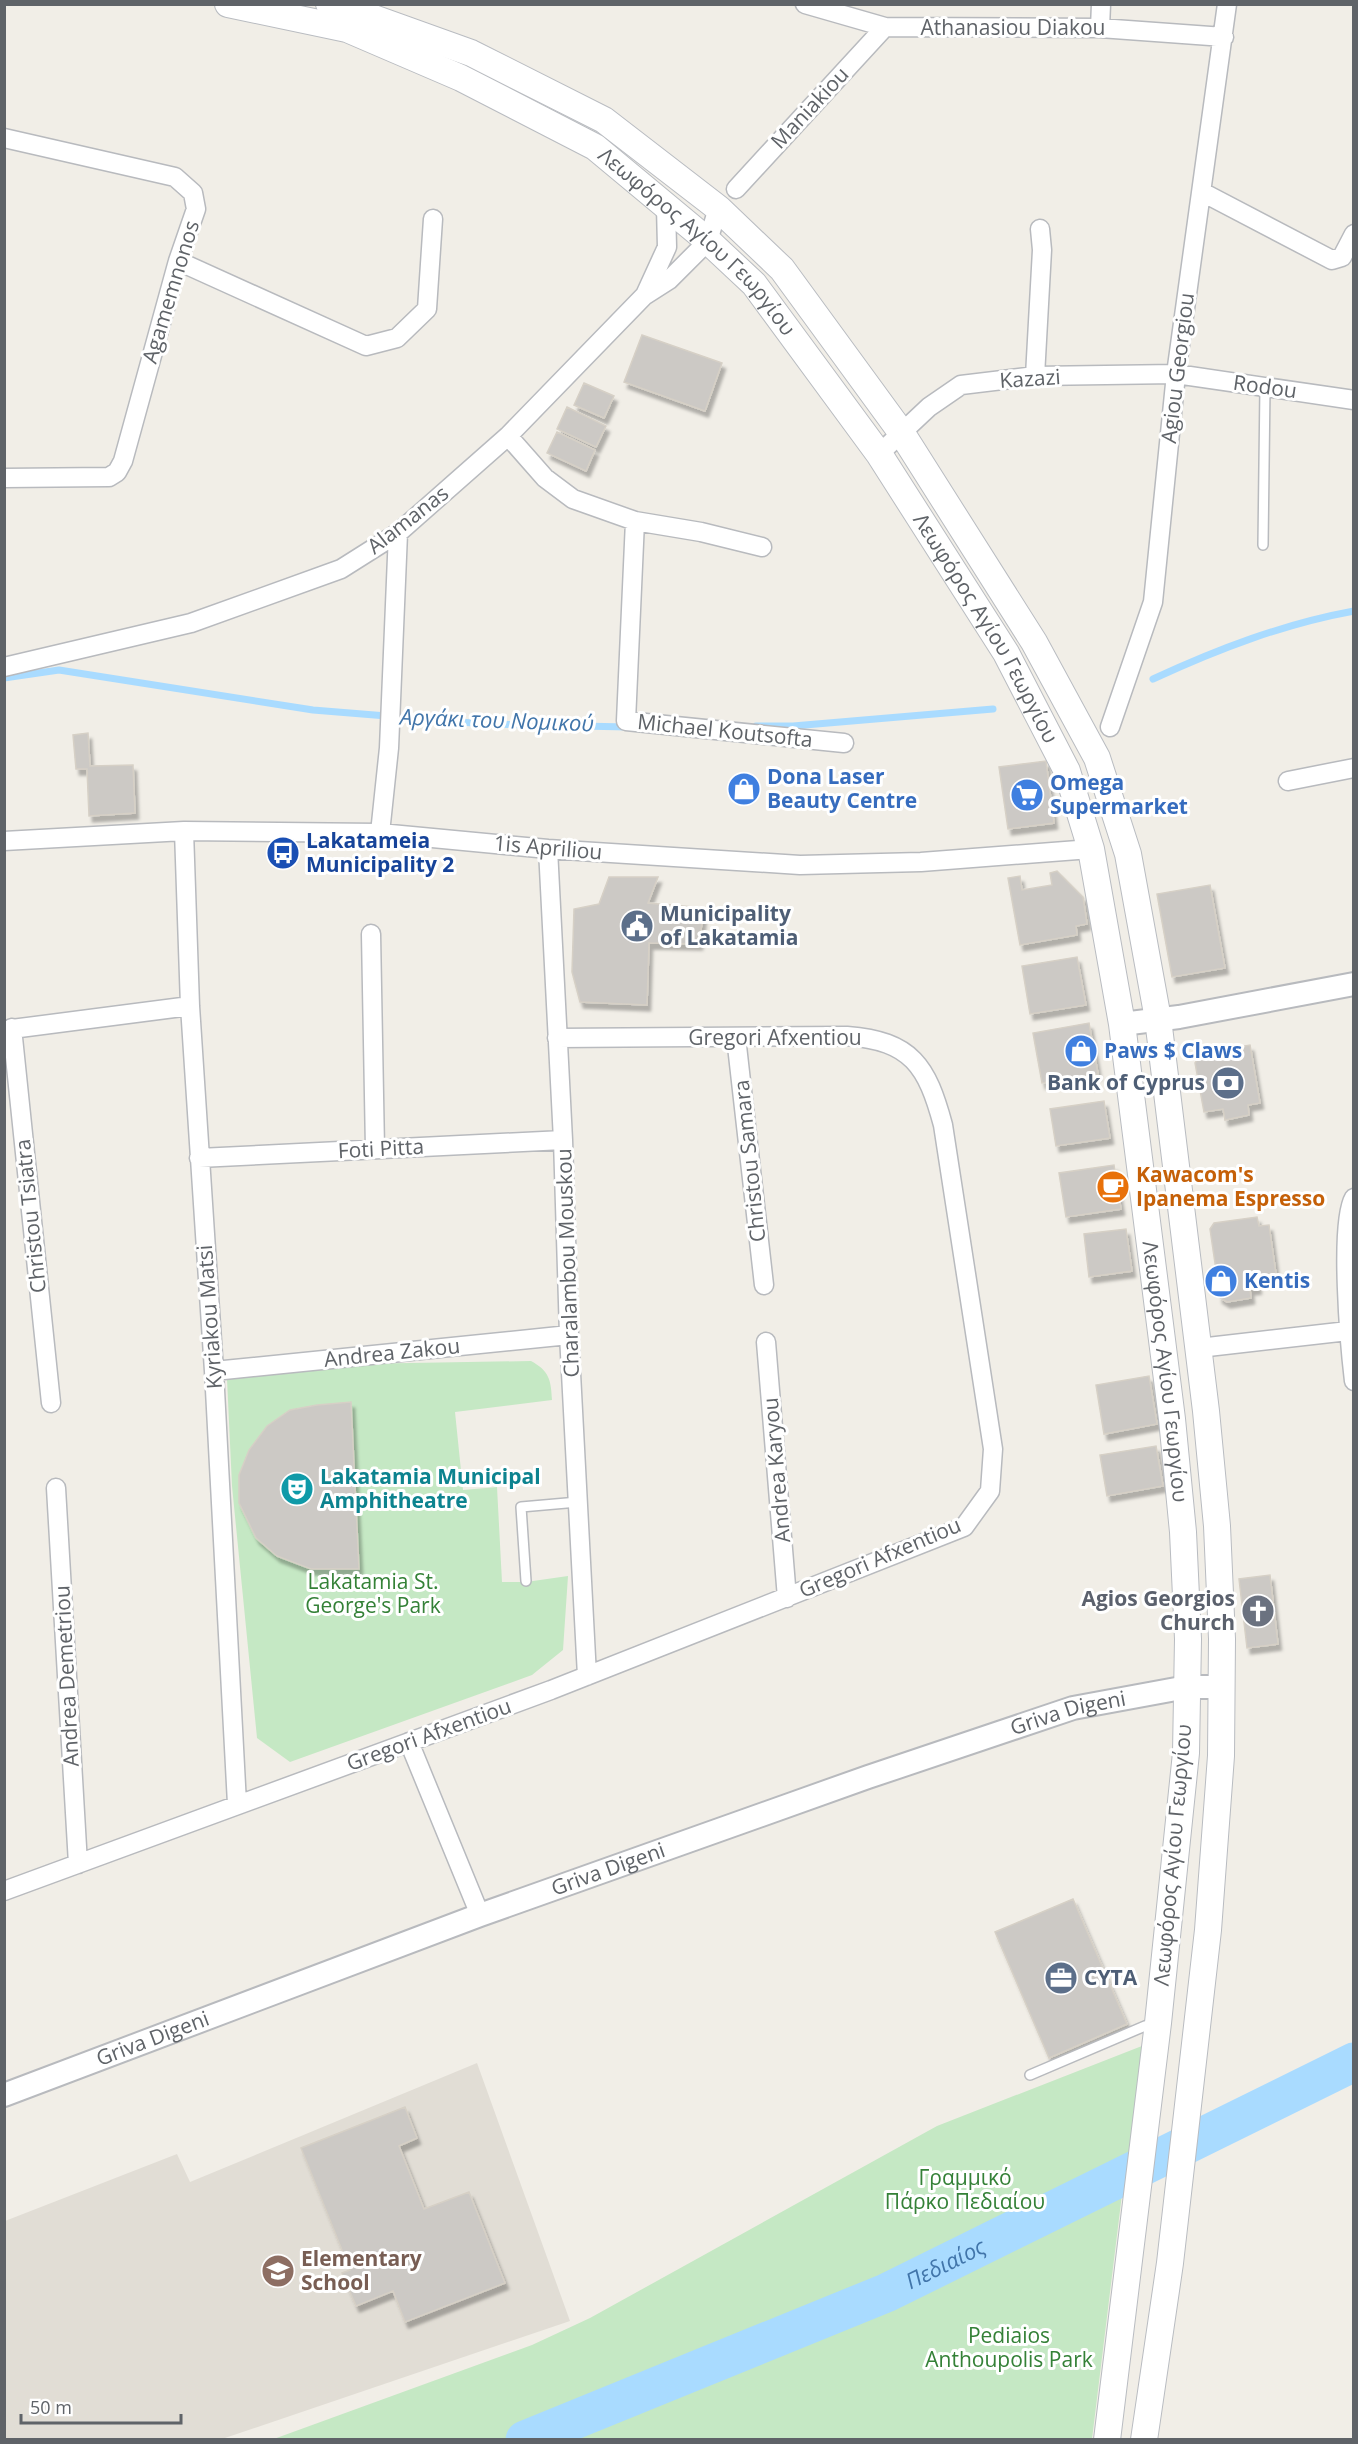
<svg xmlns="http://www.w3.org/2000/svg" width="1358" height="2444" viewBox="0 0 1358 2444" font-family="'Open Sans',sans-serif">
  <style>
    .education { fill: #e1ddd5 }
    .green { fill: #c5e8c4 }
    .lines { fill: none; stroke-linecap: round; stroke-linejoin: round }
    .stream { stroke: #a9dbff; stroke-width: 7 }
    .river { stroke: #a9dbff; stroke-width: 39 }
    .building { fill: #ccc9c5; stroke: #d6d0c6; stroke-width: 1.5; filter: url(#shadow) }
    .service-casing { stroke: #b8babe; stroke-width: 12 }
    .minor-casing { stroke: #b8babe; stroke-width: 21 }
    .tertiary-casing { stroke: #b8babe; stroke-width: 26 }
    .secondary-casing { stroke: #b9bcc1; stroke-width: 28 }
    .service { stroke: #fff; stroke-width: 9 }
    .minor { stroke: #fff; stroke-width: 18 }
    .tertiary { stroke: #fff; stroke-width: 22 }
    .secondary { stroke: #fff; stroke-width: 26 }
    .labels { text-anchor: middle; stroke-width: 6; stroke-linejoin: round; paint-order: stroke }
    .street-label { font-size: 21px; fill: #5f6368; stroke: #fff }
    .shop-label { font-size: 21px; font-weight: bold; fill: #366cbe; stroke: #fff; text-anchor: start }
    .transit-label { font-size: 21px; font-weight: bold; fill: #164399; stroke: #fff; text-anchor: start }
    .service-label { font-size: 21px; font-weight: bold; fill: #4e5e75; stroke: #fff; text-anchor: start }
    .food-label { font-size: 21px; font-weight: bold; fill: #c56008; stroke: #fff; text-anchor: start }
    .culture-label { font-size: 21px; font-weight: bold; fill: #0d838f; stroke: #fff; text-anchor: start }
    .park-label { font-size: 21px; fill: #348137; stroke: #fff }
    .worship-label { font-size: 21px; font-weight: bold; fill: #5b616d; stroke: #fff; text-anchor: end }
    .education-label { font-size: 21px; font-weight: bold; fill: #785e54; stroke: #fff; text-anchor: start }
    .water-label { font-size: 22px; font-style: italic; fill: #4175aa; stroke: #fff }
  </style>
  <defs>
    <filter id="shadow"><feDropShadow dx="3.5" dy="6" stdDeviation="1.5" flood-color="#0004"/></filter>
  </defs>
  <rect width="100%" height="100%" fill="#f1eee7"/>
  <path class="education" d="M477,2063L570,2321L222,2439L5,2440V2221L177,2154L190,2182Z"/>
  <path class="green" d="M531,1361C549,1371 551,1379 552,1400L455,1412L463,1490L497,1487L502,1582H526L568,1576L563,1650L532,1675L290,1762L257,1738L232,1486L227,1379L353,1364Z
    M1147,2044L1123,2186L1092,2439L271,2440L532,2345L590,2318L937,2126Z"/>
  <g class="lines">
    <path class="stream" d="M4,678L59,670L313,710L485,724L628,727
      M1153,679C1218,649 1283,624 1354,611
      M756,726H793L993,709"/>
    <path class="river" id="s1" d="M525,2440L886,2293L1354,2062"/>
  </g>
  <path class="building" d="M642,335L722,363L705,411L624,382Z
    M584,383L614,396L604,418L574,405Z
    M567,407L606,426L596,447L557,429Z
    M557,432L595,450L586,471L547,453Z
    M88,733L90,766L133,765L135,813L89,816L87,769H76L73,735Z
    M1046,761L1054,823L1008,829L999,767Z
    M1057,871L1083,897L1087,924L1076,926L1077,935L1020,945L1008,878L1020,876L1022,890L1052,885L1050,873Z
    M609,877H658L648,903L704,908L699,944L649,943L647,1005L580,1002L572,972L574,909L599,904Z
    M1210,885L1225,968L1172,977L1157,894Z
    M1077,957L1086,1005L1030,1014L1022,966Z
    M1089,1023L1098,1074L1042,1083L1033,1033Z
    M1250,1045L1260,1103L1248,1105L1249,1115L1225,1120L1223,1109L1204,1112L1195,1063L1202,1053Z
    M1104,1101L1110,1138L1056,1146L1050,1109Z
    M1114,1165L1121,1209L1066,1217L1059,1173Z
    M1257,1217L1259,1226L1269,1225L1276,1274L1256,1277L1258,1288L1250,1289L1251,1298L1227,1302L1219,1297V1288L1209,1281L1216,1270L1210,1229L1214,1223Z
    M1126,1229L1132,1271L1089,1277L1084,1234Z
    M1149,1376L1157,1424L1104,1434L1096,1385Z
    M351,1402L359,1569H311L277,1556L256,1538L239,1503V1475L249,1450L267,1426L290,1410L317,1405Z
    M1156,1446L1163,1486L1107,1496L1100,1455Z
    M1270,1575L1278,1644L1247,1648L1239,1579Z
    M1073,1899L1127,2024L1049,2058L995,1932Z
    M405,2107L417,2138L399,2146L424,2209L469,2192L505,2283L405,2322L393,2291L356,2306L342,2273L350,2270L301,2148Z"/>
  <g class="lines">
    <defs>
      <path id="service" d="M1263,545L1265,387
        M526,1581L521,1507L578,1502
        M1030,2075L1145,2026L1155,2024"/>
      <path id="minor" d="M805,4L885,27L1100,28L1224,37
        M1100,28L1101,4
        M4,138L175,177L193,193L196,209L178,261L123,461L117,472L109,477L4,478
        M736,189L885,27
        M1202,192L1332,260L1342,257L1354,234
        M178,261L366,346L397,338L427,309L433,219
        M645,295L667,247L666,207
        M1035,376L1042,250L1040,229
        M508,436L545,478L573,499L635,521L701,532L762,547
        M879,454L929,407L961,385L1035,376L1176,374L1354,400
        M635,521L626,721L844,743
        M4,667L191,623L341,569L398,533L508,436L644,296L669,280L708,241L718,208
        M1110,727L1153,602L1176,374L1227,4
        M1288,781L1354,768
        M184,831L190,1006L214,1371L237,1804
        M380,833L389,748L398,533
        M4,841L184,831L380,833L548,849L800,865L921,862L1091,849
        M548,849L563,1140L569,1335L587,1676
        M371,934L375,1149
        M12,1028L51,1403
        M4,1030L190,1006
        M736,1037L764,1285
        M199,1158L563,1140
        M1354,1198C1339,1223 1350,1348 1354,1381
        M766,1342L787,1598
        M1199,1348L1348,1331
        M214,1371L569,1335
        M56,1488L78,1864
        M409,1742L480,1915
        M4,1891L551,1690L964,1527L990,1491L993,1449L943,1125C927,1066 912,1041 847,1036L557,1038"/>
      <g id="tertiary">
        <path d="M1122,1024L1179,1017L1354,984"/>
        <path id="s2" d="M4,2095L480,1915L868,1777L1073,1708L1187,1687H1222"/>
      </g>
      <g id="secondary">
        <path id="s3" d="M228,4L347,29L461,78L595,147L708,241L754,284L879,454L1006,653L1067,771L1091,849L1122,1024L1172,1419L1183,1532L1188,1639L1186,1753L1158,2023L1107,2440"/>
        <path d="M329,4L354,11L471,53L604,120L718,208L782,269L901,432L1034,642L1097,758L1128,854L1158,1019L1206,1411L1217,1526L1222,1639L1221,1756L1208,1930L1170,2263L1144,2440"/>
      </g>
    </defs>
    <use href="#service" class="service-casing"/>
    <use href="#minor" class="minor-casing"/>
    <use href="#tertiary" class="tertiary-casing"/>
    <use href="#secondary" class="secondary-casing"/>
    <use href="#service" class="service"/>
    <use href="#minor" class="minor"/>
    <use href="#tertiary" class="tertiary"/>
    <use href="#secondary" class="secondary"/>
  </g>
  <defs>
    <symbol id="shop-disc" viewBox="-11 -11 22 22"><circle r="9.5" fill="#3f7fe0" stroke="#fff"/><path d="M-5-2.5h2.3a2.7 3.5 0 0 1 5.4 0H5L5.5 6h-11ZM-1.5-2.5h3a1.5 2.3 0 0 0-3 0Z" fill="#fff"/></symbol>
    <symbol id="supermarket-disc" viewBox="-11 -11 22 22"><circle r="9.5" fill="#3f7fe0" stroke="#fff"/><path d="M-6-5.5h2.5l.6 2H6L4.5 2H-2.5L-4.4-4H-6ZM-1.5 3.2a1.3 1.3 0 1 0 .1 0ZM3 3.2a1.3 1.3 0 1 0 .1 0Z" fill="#fff"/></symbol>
    <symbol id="bus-disc" viewBox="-11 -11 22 22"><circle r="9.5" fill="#1a4fb4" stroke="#fff"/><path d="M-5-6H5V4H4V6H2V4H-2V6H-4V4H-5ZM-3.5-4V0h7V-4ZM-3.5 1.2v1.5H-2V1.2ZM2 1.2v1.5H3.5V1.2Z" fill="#fff"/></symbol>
    <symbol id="civic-disc" viewBox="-11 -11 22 22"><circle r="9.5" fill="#5c6f8a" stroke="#fff"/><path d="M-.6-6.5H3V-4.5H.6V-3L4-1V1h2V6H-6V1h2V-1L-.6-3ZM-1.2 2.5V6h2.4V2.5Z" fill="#fff"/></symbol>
    <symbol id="bank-disc" viewBox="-11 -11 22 22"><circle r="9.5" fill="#5c6f8a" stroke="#fff"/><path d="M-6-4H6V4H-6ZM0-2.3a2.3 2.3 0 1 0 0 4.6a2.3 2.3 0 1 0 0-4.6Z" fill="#fff"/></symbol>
    <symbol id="cafe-disc" viewBox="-11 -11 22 22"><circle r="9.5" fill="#e8710a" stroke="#fff"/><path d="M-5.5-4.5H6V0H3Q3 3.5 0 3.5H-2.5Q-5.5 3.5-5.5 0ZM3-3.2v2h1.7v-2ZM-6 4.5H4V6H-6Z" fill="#fff"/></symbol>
    <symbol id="theatre-disc" viewBox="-11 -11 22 22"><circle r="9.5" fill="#0f9aa8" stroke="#fff"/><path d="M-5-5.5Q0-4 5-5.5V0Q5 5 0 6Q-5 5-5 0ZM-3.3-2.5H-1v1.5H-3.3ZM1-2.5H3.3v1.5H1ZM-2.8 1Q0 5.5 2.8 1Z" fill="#fff"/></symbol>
    <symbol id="church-disc" viewBox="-11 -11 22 22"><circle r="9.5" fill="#6b7280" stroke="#fff"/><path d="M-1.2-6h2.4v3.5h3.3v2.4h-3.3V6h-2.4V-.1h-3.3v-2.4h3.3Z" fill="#fff"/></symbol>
    <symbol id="office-disc" viewBox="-11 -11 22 22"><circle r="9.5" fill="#5c6f8a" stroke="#fff"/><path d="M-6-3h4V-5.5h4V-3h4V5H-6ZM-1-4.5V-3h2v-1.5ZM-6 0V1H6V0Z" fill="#fff"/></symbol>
    <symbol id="school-disc" viewBox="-11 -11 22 22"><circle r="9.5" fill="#8d6e63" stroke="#fff"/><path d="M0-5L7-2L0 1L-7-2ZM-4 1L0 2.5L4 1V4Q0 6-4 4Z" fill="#fff"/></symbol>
  </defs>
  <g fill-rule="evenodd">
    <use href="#shop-disc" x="725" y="770" width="38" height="38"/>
    <use href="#supermarket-disc" x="1008" y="776" width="38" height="38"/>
    <use href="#bus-disc" x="264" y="834" width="38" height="38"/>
    <use href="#civic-disc" x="618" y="907" width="38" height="38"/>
    <use href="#shop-disc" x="1062" y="1032" width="38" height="38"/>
    <use href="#bank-disc" x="1209" y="1064" width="38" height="38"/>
    <use href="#cafe-disc" x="1094" y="1168" width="38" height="38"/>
    <use href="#shop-disc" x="1202" y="1262" width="38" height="38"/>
    <use href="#theatre-disc" x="278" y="1470" width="38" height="38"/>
    <use href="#church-disc" x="1239" y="1592" width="38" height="38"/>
    <use href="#office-disc" x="1042" y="1959" width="38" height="38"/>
    <use href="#school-disc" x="259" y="2252" width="38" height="38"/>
  </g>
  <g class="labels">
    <g class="street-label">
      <text x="1013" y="35">Athanasiou Diakou</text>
      <text transform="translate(810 108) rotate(-47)" y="7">Maniakiou</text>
      <text dy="7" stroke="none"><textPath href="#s3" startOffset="536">Λεωφόρος Αγίου Γεωργίου</textPath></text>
      <text transform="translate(171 292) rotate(-73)" y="7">Agamemnonos</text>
      <text transform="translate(1178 368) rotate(-83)" y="7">Agiou Georgiou</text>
      <text transform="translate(1030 379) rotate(-4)" y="7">Kazazi</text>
      <text transform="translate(1265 387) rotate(8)" y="7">Rodou</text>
      <text transform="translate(408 520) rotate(-38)" y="7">Alamanas</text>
      <text dy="7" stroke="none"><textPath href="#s3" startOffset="1022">Λεωφόρος Αγίου Γεωργίου</textPath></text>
      <text transform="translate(725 731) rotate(6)" y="7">Michael Koutsofta</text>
      <text transform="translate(548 848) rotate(5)" y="7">1is Apriliou</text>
      <text x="775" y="1045">Gregori Afxentiou</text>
      <text transform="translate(381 1149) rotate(-3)" y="7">Foti Pitta</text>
      <text transform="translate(750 1161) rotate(-96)" y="7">Christou Samara</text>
      <text transform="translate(31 1216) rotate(-96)" y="7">Christou Tsiatra</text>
      <text transform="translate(568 1263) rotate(-92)" y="7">Charalambou Mouskou</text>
      <text transform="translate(210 1317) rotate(-94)" y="7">Kyriakou Matsi</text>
      <text transform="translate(392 1353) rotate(-6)" y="7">Andrea Zakou</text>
      <text dy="7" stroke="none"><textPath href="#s3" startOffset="1796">Λεωφόρος Αγίου Γεωργίου</textPath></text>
      <text transform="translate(777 1470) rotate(-95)" y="7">Andrea Karyou</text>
      <text transform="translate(880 1558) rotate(-23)" y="7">Gregori Afxentiou</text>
      <text transform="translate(67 1676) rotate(-93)" y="7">Andrea Demetriou</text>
      <text dy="7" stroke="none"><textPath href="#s2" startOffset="1131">Griva Digeni</textPath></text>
      <text transform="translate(429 1735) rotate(-20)" y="7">Gregori Afxentiou</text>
      <text transform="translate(1173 1855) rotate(-85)" y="7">Λεωφόρος Αγίου Γεωργίου</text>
      <text dy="7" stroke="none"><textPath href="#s2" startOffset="645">Griva Digeni</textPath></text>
      <text dy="7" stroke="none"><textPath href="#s2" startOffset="159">Griva Digeni</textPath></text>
    </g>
    <g class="shop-label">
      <text x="767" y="784">Dona Laser<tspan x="767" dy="24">Beauty Centre</tspan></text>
      <text x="1050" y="790">Omega<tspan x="1050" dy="24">Supermarket</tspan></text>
      <text x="1104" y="1058">Paws $ Claws</text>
      <text x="1244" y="1288">Kentis</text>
    </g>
    <g class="transit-label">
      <text x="306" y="848">Lakatameia<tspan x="306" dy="24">Municipality 2</tspan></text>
    </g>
    <g class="service-label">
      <text x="660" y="921">Municipality<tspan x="660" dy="24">of Lakatamia</tspan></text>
      <text x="1205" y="1090" text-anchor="end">Bank of Cyprus</text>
      <text x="1084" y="1985">CYTA</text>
    </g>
    <g class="food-label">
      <text x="1136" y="1182">Kawacom's<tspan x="1136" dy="24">Ipanema Espresso</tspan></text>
    </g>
    <g class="culture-label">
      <text x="320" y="1484">Lakatamia Municipal<tspan x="320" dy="24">Amphitheatre</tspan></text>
    </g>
    <g class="park-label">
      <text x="373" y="1589">Lakatamia St.<tspan x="373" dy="24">George's Park</tspan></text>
      <text x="965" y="2185">Γραμμικό<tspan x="965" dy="24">Πάρκο Πεδιαίου</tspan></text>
      <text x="1009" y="2343">Pediaios<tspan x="1009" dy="24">Anthoupolis Park</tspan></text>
    </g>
    <g class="worship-label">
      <text x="1235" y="1606">Agios Georgios<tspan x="1235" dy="24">Church</tspan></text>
    </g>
    <g class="education-label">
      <text x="301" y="2266">Elementary<tspan x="301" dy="24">School</tspan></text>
    </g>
    <g class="water-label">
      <text transform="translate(497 720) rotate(2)" y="8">Αργάκι του Νομικού</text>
      <text dy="8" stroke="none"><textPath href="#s1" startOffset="456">Πεδιαίος</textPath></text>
    </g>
  </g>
  <rect width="1358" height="2444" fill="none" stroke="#5f6368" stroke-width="12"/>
  <path d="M21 2414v9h160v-9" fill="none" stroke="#5f6368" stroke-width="3"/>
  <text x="30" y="2414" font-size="18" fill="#5f6368" stroke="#ffffff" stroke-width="4.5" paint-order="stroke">50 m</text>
</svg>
